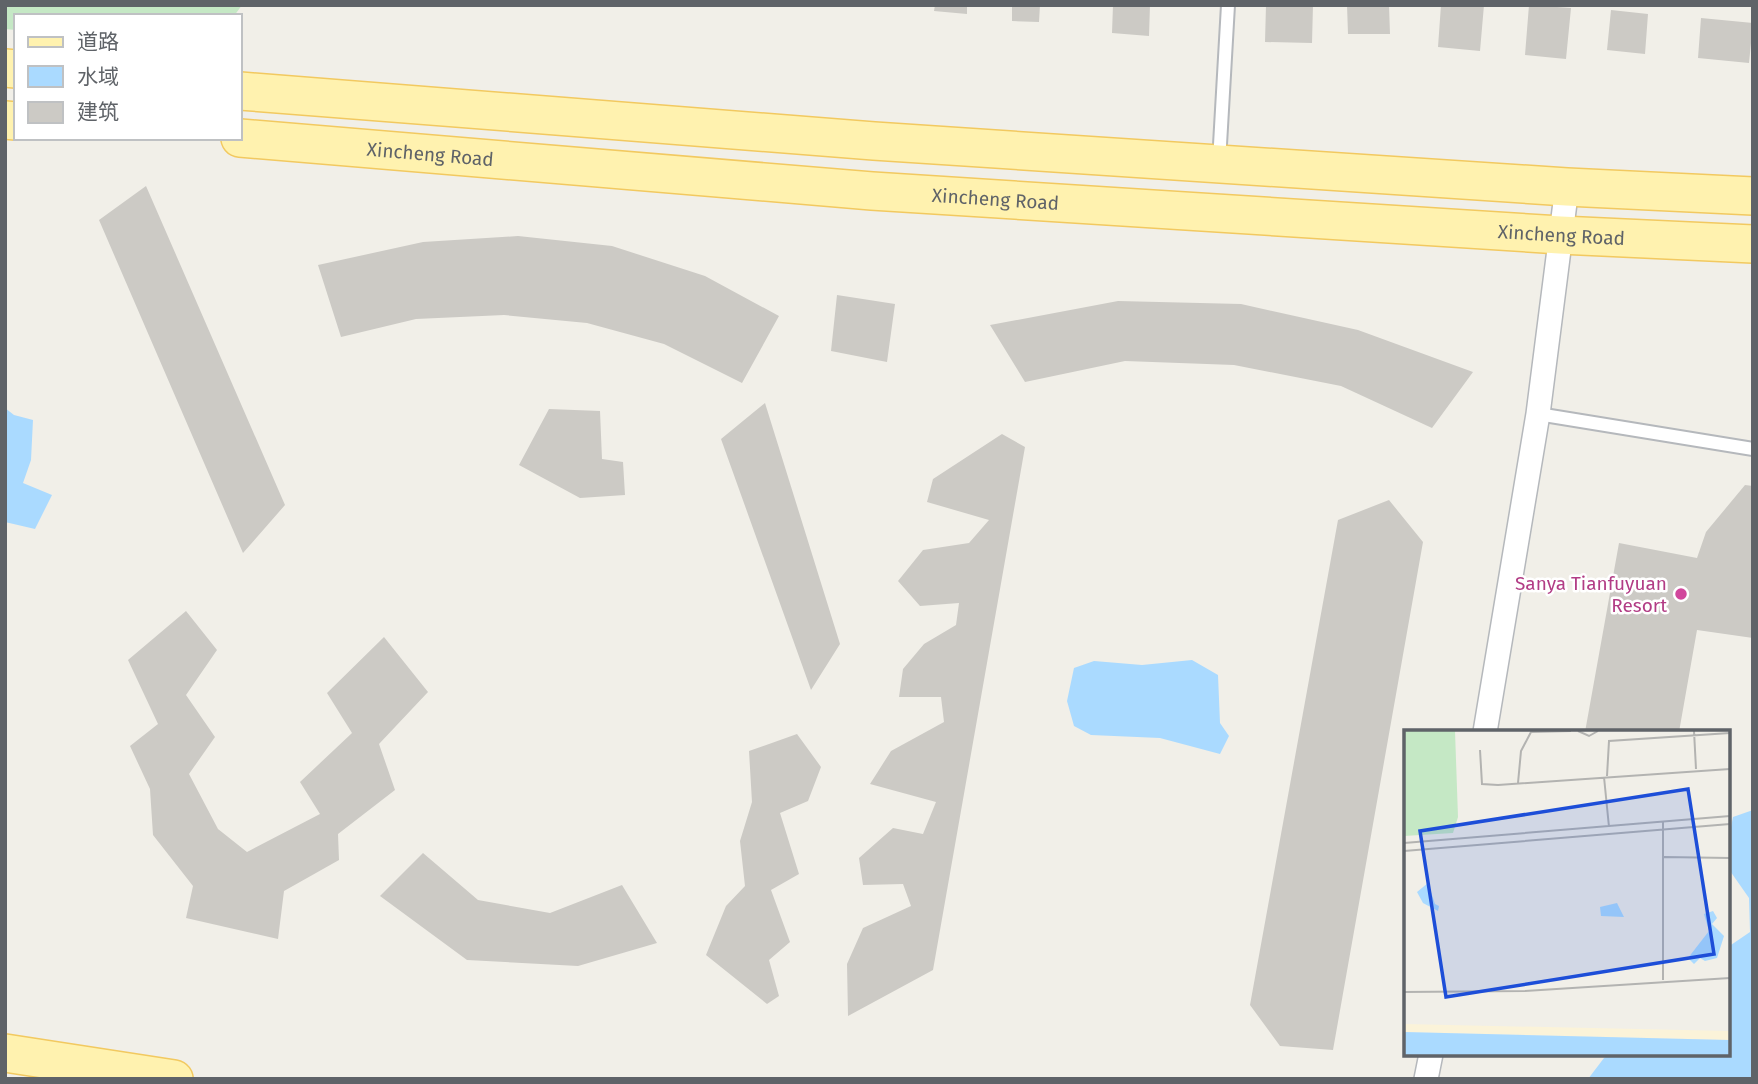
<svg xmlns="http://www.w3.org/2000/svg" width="1758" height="1084" viewBox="0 0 1758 1084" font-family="'Fira Sans','Noto Sans SC',sans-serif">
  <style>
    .green { fill: #c5e8c5 }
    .water { fill: #aadaff }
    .building { fill: #cccac5 }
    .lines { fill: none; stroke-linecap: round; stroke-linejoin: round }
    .lane-casing { stroke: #b5b8bc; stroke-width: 16 }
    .street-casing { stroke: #b5b8bc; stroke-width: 26 }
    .primary-casing { stroke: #f2c960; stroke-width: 40 }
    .lane { stroke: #fff; stroke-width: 12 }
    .street { stroke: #fff; stroke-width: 23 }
    .primary { stroke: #fff2af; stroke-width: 37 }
    .hotel-dot { fill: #d1479c; stroke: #fff; stroke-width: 2.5 }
    .labels { text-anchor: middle; stroke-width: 5; stroke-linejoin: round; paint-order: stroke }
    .street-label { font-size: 19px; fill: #5f6368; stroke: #fff }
    .hotel-label { font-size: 19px; fill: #b23c85; stroke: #fff; text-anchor: end }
    .inset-road { fill: none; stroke: #b3b3b1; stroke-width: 2 }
    .view { fill: #1d4ed8; fill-opacity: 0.15; stroke: #1d4ed8; stroke-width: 3.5 }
    .inset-edge { fill: none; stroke: #5f6368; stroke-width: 3.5 }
  </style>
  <rect width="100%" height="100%" fill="#f1efe8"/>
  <path class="green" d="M5,5H242L234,16H16V30L5,29Z"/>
  <path class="water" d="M5,408L14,415L33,420L31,460L23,483L52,495L35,529L5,522Z
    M1192,660L1218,675L1220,723L1229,736L1220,754L1160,738L1091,735L1074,726L1067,701L1074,668L1094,661L1142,665Z
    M1753,810V1079H1588L1604,1058L1611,1054H1728V947L1750,932L1749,898L1728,868V842L1733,817Z"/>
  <path class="building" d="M935,5H967V14L934,11Z
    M1012,5H1040L1039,22L1012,21Z
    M1113,5H1150L1149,36L1112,33Z
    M1266,5H1313L1312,43L1265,42Z
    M1347,5H1389L1390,34H1348Z
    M1441,5H1484L1480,51L1438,47Z
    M1529,5L1571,8L1566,59L1525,55Z
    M1611,10L1648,14L1645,54L1607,50Z
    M1701,18L1753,23L1749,63L1698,58Z
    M146,186L285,505L243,553L99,220Z
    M518,236L612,246L705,276L779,316L742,383L664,344L587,323L504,315L416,319L341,337L318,265L423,242Z
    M837,295L895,304L887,362L831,351Z
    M1118,301L1241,304L1358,330L1473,372L1432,428L1341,386L1234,365L1125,361L1025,382L990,325Z
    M765,403L840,644L811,690L721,439Z
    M549,409L600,411L602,459L623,462L625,495L580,498L519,465Z
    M1002,434L1025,447L933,970L848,1016L847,964L863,928L911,906L903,884L863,885L859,858L893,828L923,834L936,802L870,784L891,751L944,722L941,697H899L903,669L924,644L956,625L959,603L920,606L898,581L923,550L969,543L989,520L927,502L933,479Z
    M1745,485L1753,486V638L1697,630L1679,732H1585L1619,543L1697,558L1706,532Z
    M1389,500L1423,542L1333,1050L1280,1046L1250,1005L1338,520Z
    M186,611L217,650L186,695L215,737L189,774L218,829L247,852L320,814L300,782L352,733L327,693L384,637L428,692L379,744L395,790L338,834L339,860L284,891L278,939L186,918L193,886L153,835L150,789L130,746L158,724L128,660Z
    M797,734L821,767L808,801L780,813L799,874L771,890L790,942L769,960L779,996L767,1004L706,955L726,906L745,886L740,841L752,802L749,751Z
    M423,853L478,900L550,913L622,885L657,943L578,966L467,960L380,896Z"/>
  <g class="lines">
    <defs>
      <path id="lane" d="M1219,162L1228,5
        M1538,414L1753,449"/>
      <path id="street" d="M1485,732L1538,414L1567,187
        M1426,1079L1431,1054"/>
      <g id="primary">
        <path d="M5,68L16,69"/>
        <path d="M240,91L874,141L1567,187L1753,196"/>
        <path d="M5,120L16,121"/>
        <path id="s1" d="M240,138L872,191L1560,235L1753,244"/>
        <path d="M5,1053L174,1079"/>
      </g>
    </defs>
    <use href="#lane" class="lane-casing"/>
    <use href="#street" class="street-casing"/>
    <use href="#primary" class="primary-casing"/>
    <use href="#lane" class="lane"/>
    <use href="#street" class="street"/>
    <use href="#primary" class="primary"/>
  </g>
  <circle class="hotel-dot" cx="1681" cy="594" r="7"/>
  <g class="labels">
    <g class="street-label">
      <text dy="7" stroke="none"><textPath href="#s1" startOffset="191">Xincheng Road</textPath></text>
      <text dy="7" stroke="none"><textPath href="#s1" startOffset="758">Xincheng Road</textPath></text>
      <text dy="7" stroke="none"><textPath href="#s1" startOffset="1325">Xincheng Road</textPath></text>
    </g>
    <g class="hotel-label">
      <text x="1667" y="590">Sanya Tianfuyuan<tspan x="1667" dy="22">Resort</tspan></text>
    </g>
  </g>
  <g transform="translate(1404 730)">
    <rect width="326" height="326" fill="#f1efe8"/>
    <path d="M0,1H51L54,87L49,103L0,106Z" fill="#c5e8c5"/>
    <path d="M0,294L325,301L326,310L0,302Z" fill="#fbf3d9"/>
    <path d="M24,153L31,174L35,176L34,181L19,173L13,162ZM213,173L220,187L197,186L196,177ZM309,181L313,188L308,194L320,206L313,228L301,231L296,228L290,234L284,228L305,201L300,184ZM0,302L325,310V325H0Z" fill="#aadaff"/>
    <path class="inset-road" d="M174,1L185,6L194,1M290,1L292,39M76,20L78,54L94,55L326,39M203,46L205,11L326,3M200,47L205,97M114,53L117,21L127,2L167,1M0,113L326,86M0,121L326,94M260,127L326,128M259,250V92M0,262L121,261L326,248"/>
    <path class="view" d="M284,59L310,224L42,267L16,101Z"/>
    <rect width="326" height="326" class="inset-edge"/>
  </g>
  <rect width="1758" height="1084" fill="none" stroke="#5f6368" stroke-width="14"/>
  <rect x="14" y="14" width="228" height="126" fill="#ffffff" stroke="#bfc1c3" stroke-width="2"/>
  <rect x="28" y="37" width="35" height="10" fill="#fff2af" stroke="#bfc1c3" stroke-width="2"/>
  <text x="77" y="49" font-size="21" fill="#5f6368">道路</text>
  <rect x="28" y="66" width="35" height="21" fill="#aadaff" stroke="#bfc1c3" stroke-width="2"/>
  <text x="77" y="84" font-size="21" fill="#5f6368">水域</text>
  <rect x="28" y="102" width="35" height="21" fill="#cccac5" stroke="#bfc1c3" stroke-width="2"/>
  <text x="77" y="119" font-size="21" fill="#5f6368">建筑</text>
</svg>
